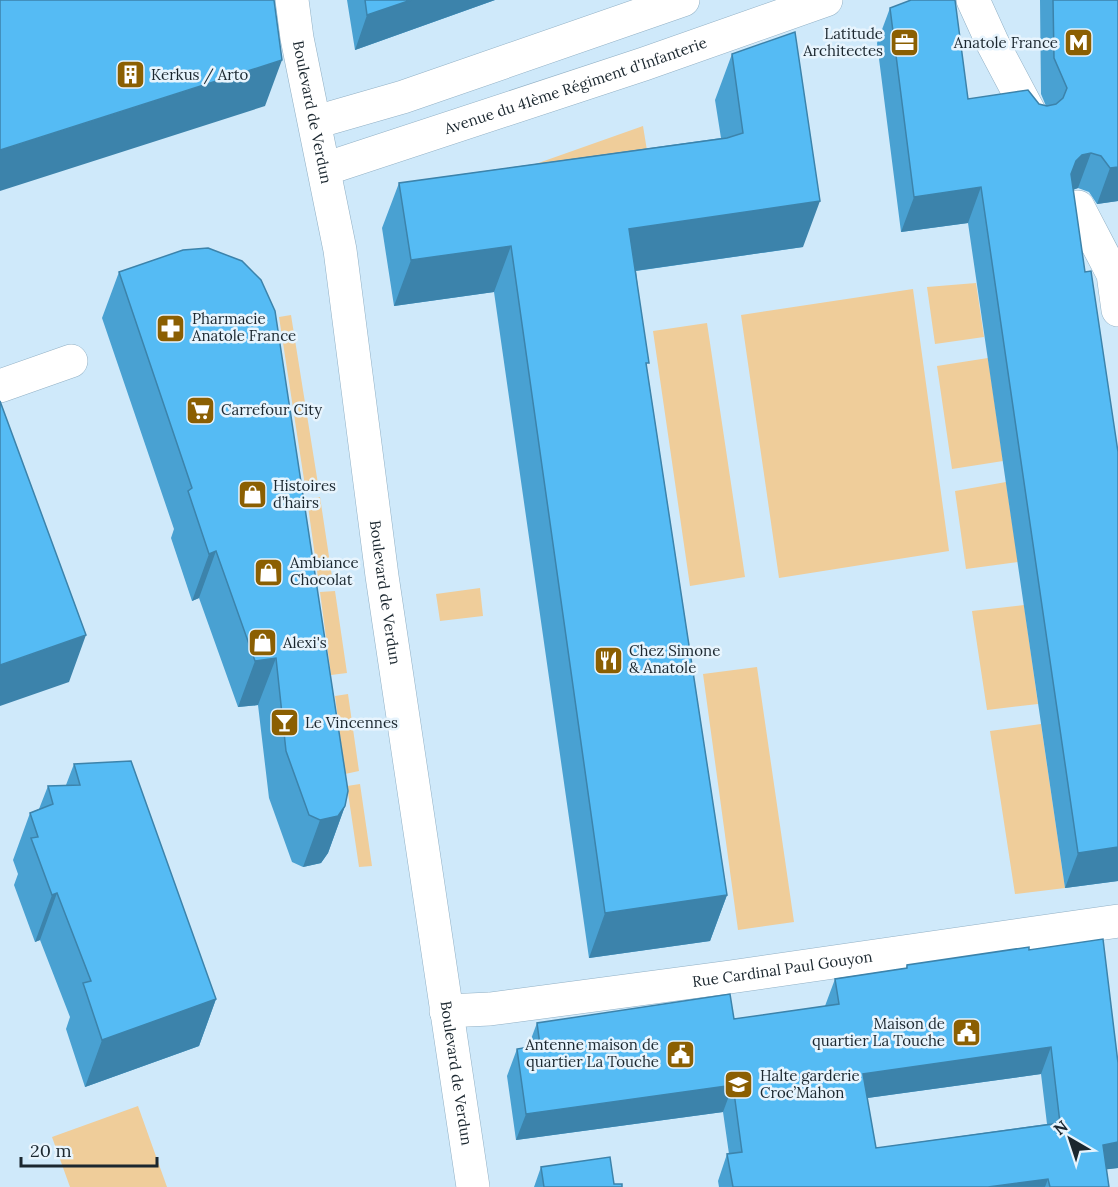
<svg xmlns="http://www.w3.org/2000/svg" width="1118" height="1187" viewBox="0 0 1118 1187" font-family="Lora,serif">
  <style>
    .green { fill: #efcd9a }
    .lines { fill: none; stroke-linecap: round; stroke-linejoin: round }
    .street-casing { stroke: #91b0c5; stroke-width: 34 }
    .secondary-casing { stroke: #91b0c5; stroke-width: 34 }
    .street { stroke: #fff; stroke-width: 33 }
    .secondary { stroke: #fff; stroke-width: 33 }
    .wall { fill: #49a1d2; fill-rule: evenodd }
    .shaded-wall { fill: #3c83ab }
    .building { fill: #55bbf4; stroke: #3c83ab; stroke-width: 1.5; fill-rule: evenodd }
    .labels { text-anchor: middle; stroke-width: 5; stroke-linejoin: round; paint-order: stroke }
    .poi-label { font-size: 15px; fill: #1b272f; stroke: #e7f4fd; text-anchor: start }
    .street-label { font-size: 15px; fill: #1b272f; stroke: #e7f4fd }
  </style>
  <rect width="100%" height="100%" fill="#cfe9fa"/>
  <path class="green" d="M643,126L651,175L459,191Z
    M976,283L984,337L935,344L927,287Z
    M913,289L949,551L779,578L741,315Z
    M291,315L318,484L305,486L279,317Z
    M707,323L745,577L690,586L653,331Z
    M988,358L1003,461L952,469L937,366Z
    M1006,482L1018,562L966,569L955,491Z
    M320,497L333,583L319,585L307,499Z
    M480,588L483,616L440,621L436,594Z
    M335,591L347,673L331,675L320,592Z
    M1024,605L1038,704L987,710L972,611Z
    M757,667L794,922L738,930L703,674Z
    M348,694L359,771L345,774L335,696Z
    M1041,724L1065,888L1015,894L990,731Z
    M360,784L372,866L359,867L347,786Z
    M138,1106L167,1187H70L52,1137Z"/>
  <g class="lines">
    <defs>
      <g id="street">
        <path d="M973,0L993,44L1035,123"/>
        <path d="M1078,207L1113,274L1118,310"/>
        <path d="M0,386L71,361"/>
        <path id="s1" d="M446,1011L490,1009L730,977L1118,921"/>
      </g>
      <g id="secondary">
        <path id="s2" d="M292,0L297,38L340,250L382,576L473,1187"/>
        <path d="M316,122L403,97L683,0"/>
        <path id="s3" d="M325,169L644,64L826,0"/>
      </g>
    </defs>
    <use href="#street" class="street-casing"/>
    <use href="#secondary" class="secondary-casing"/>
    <use href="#street" class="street"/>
    <use href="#secondary" class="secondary"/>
  </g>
  <path class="wall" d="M347,0H495L355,50Z
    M1040,0H1118V201L1097,204L1089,192L1078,188L1073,190L1085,272L1118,452V881L1065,888L968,223L901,232L877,43L890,8L968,99L1039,104L1046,106L1041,94Z
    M732,54L803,247L636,271L647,369L727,895L710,941L589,958L494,292L394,306L382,228L399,183L721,138L715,100Z
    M119,272L345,806L328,853L321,863L303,867L292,862L269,798L258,705L238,707L199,598L192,601L171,538L174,529L102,318Z
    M74,764L216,999L199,1046L85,1087L66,1029L70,1017L40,940L35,942L14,885L18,874L13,860L30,813L39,809L48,786L66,785Z
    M1029,950L1118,1168L1106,1169L1109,1187H719L718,1181L727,1154H729L723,1112L516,1140L507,1076L517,1049L528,1047L537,1023L734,1019L825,1006L835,979L906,968L907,965ZM1041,1074L1047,1124L876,1148L867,1098Z
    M541,1167L614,1184L622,1187H534Z"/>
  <path class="shaded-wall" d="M411,0H495L355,50L367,15Z
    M282,60L265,106L0,191V150Z
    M1091,153L1078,188L1069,191L1063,196L1076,161L1082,155Z
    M1118,167V201L1097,204L1110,168Z
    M981,187L968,223L901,232L914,197Z
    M820,201L803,247L613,274L629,229Z
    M511,246L494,292L394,306L411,260Z
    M216,551L199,598L192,601L209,554Z
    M86,635L69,682L0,706V665Z
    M276,658L258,705L238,707L255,661Z
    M345,806L328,853L321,863L303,867L320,820Z
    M1118,847V881L1065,888L1078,853Z
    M57,893L40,940L35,942L52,895Z
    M727,895L710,941L589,958L605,913Z
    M216,999L199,1046L85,1087L102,1040Z
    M1051,1047L1041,1074L853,1100L863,1074Z
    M733,1085L723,1112L516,1140L526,1114Z
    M1118,1142V1168L1093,1171L1103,1145Z
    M1048,1179L1045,1187H988Z"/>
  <path class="building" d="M0,0H274L282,60L0,150Z
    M365,0H411L367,15Z
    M911,0H955L968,99L1028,90L1039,104L1047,106L1056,104L1063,98L1067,88L1054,58L1053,0H1118V167L1110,168L1101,156L1091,153L1082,155L1076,161L1071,174L1085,272L1091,271L1118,452V847L1078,853L981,187L914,197L890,8Z
    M795,32L820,201L629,229L649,363H646L727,895L605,913L511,246L411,260L399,183L727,138L743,133L732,54Z
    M208,248L242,261L261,280L275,311L348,791L345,806L338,816L320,820L309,815L286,751L276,658L255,661L216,551L209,554L188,491L192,488L119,272L183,250Z
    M0,401L86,635L0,665Z
    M131,761L216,999L102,1040L83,983L91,981L57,893L52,895L31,838L38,837L30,813L53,804L48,786L80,785L74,764Z
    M1103,939L1118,1063V1142L1103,1145L1109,1187H1050L1048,1179L988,1187H733L727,1154L742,1152L733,1085L526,1114L517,1049L540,1045L537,1023L730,994L734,1019L839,1004L835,979L907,968V965L1029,947V950ZM1051,1047L1060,1123L876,1148L863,1074Z
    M610,1157L614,1184H622V1187H544L541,1167Z"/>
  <defs>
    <symbol id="office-square" viewBox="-11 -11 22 22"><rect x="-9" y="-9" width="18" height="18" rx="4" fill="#8b5f02" stroke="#e7f4fd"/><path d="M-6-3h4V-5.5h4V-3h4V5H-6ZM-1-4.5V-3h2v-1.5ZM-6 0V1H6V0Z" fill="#fff"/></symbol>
    <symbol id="metro-square" viewBox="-11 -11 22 22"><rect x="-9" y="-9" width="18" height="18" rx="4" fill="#8b5f02" stroke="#e7f4fd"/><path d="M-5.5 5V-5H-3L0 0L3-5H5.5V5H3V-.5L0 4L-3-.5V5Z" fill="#fff"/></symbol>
    <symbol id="building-square" viewBox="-11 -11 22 22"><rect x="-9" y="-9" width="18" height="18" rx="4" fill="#8b5f02" stroke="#e7f4fd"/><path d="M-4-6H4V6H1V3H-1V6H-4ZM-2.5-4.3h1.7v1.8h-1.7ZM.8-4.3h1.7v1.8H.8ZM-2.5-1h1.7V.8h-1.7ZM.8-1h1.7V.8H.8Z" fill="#fff"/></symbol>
    <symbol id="pharmacy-square" viewBox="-11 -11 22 22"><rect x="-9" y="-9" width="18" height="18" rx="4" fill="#8b5f02" stroke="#e7f4fd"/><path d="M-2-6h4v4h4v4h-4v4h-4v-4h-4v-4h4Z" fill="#fff"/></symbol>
    <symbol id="supermarket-square" viewBox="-11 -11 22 22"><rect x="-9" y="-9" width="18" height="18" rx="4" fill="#8b5f02" stroke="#e7f4fd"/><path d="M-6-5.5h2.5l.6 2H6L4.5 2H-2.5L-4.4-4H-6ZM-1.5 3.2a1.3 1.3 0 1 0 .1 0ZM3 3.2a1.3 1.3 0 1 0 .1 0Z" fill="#fff"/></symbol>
    <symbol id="shop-square" viewBox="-11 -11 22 22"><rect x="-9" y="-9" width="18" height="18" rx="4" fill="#8b5f02" stroke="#e7f4fd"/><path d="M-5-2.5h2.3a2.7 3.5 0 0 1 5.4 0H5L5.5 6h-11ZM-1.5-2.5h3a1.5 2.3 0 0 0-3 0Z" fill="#fff"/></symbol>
    <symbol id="restaurant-square" viewBox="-11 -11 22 22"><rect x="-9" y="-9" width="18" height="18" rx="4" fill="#8b5f02" stroke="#e7f4fd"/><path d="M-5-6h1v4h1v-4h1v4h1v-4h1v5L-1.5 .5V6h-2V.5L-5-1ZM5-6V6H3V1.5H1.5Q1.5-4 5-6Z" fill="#fff"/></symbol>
    <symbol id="bar-square" viewBox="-11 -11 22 22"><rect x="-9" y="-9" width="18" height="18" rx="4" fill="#8b5f02" stroke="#e7f4fd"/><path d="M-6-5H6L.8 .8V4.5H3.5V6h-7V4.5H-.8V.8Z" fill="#fff"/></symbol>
    <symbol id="civic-square" viewBox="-11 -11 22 22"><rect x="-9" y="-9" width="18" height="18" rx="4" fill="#8b5f02" stroke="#e7f4fd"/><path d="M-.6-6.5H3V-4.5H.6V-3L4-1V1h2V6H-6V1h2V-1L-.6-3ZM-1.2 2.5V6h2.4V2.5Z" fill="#fff"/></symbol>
    <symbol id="school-square" viewBox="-11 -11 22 22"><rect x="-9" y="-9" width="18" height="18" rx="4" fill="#8b5f02" stroke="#e7f4fd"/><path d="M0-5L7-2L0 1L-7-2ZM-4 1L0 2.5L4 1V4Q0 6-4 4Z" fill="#fff"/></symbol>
  </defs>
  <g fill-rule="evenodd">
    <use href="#office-square" x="888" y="26" width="33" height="33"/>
    <use href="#metro-square" x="1062" y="26" width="33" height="33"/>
    <use href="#building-square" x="114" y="58" width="33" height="33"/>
    <use href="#pharmacy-square" x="154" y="312" width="33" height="33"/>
    <use href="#supermarket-square" x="184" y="394" width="33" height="33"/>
    <use href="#shop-square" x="236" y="478" width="33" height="33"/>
    <use href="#shop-square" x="252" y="556" width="33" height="33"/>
    <use href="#shop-square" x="246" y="626" width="33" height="33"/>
    <use href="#restaurant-square" x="592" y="644" width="33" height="33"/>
    <use href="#bar-square" x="268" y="706" width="33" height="33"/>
    <use href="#civic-square" x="950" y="1016" width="33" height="33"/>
    <use href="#civic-square" x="664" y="1038" width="33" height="33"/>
    <use href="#school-square" x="722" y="1068" width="33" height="33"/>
  </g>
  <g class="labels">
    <g class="poi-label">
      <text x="883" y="39" text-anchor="end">Latitude<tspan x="883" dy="17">Architectes</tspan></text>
      <text x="1058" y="48" text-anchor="end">Anatole France</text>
      <text x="151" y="80">Kerkus / Arto</text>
      <text x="192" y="324">Pharmacie<tspan x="192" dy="17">Anatole France</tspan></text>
      <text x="221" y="415">Carrefour City</text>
      <text x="273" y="491">Histoires<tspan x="273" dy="17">d’hairs</tspan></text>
      <text x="290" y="568">Ambiance<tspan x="290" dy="17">Chocolat</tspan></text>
      <text x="283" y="648">Alexi's</text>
      <text x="629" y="656">Chez Simone<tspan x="629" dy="17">&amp; Anatole</tspan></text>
      <text x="305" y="728">Le Vincennes</text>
      <text x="945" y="1029" text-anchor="end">Maison de<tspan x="945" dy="17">quartier La Touche</tspan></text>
      <text x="659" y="1050" text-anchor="end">Antenne maison de<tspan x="659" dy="17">quartier La Touche</tspan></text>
      <text x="760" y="1081">Halte garderie<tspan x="760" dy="17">Croc’Mahon</tspan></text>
    </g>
    <g class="street-label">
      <text dy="5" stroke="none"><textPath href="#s3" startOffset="264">Avenue du 41ème Régiment d'Infanterie</textPath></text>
      <text dy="5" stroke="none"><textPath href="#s2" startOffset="114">Boulevard de Verdun</textPath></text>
      <text dy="5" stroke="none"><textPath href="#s2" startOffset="600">Boulevard de Verdun</textPath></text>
      <text dy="5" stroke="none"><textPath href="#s1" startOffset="339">Rue Cardinal Paul Gouyon</textPath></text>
      <text dy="5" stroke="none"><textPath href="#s2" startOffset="1086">Boulevard de Verdun</textPath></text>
    </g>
  </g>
  <g transform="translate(1070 1139) rotate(321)" stroke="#e7f4fd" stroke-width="4.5" paint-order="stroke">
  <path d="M0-4.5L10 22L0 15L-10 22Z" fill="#1b272f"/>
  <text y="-9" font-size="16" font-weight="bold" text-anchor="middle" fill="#1b272f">N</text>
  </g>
  <path d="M21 1157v9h136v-9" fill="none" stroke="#1b272f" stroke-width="3"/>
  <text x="30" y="1157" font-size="18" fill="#1b272f" stroke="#e7f4fd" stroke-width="4.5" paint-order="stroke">20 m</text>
</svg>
